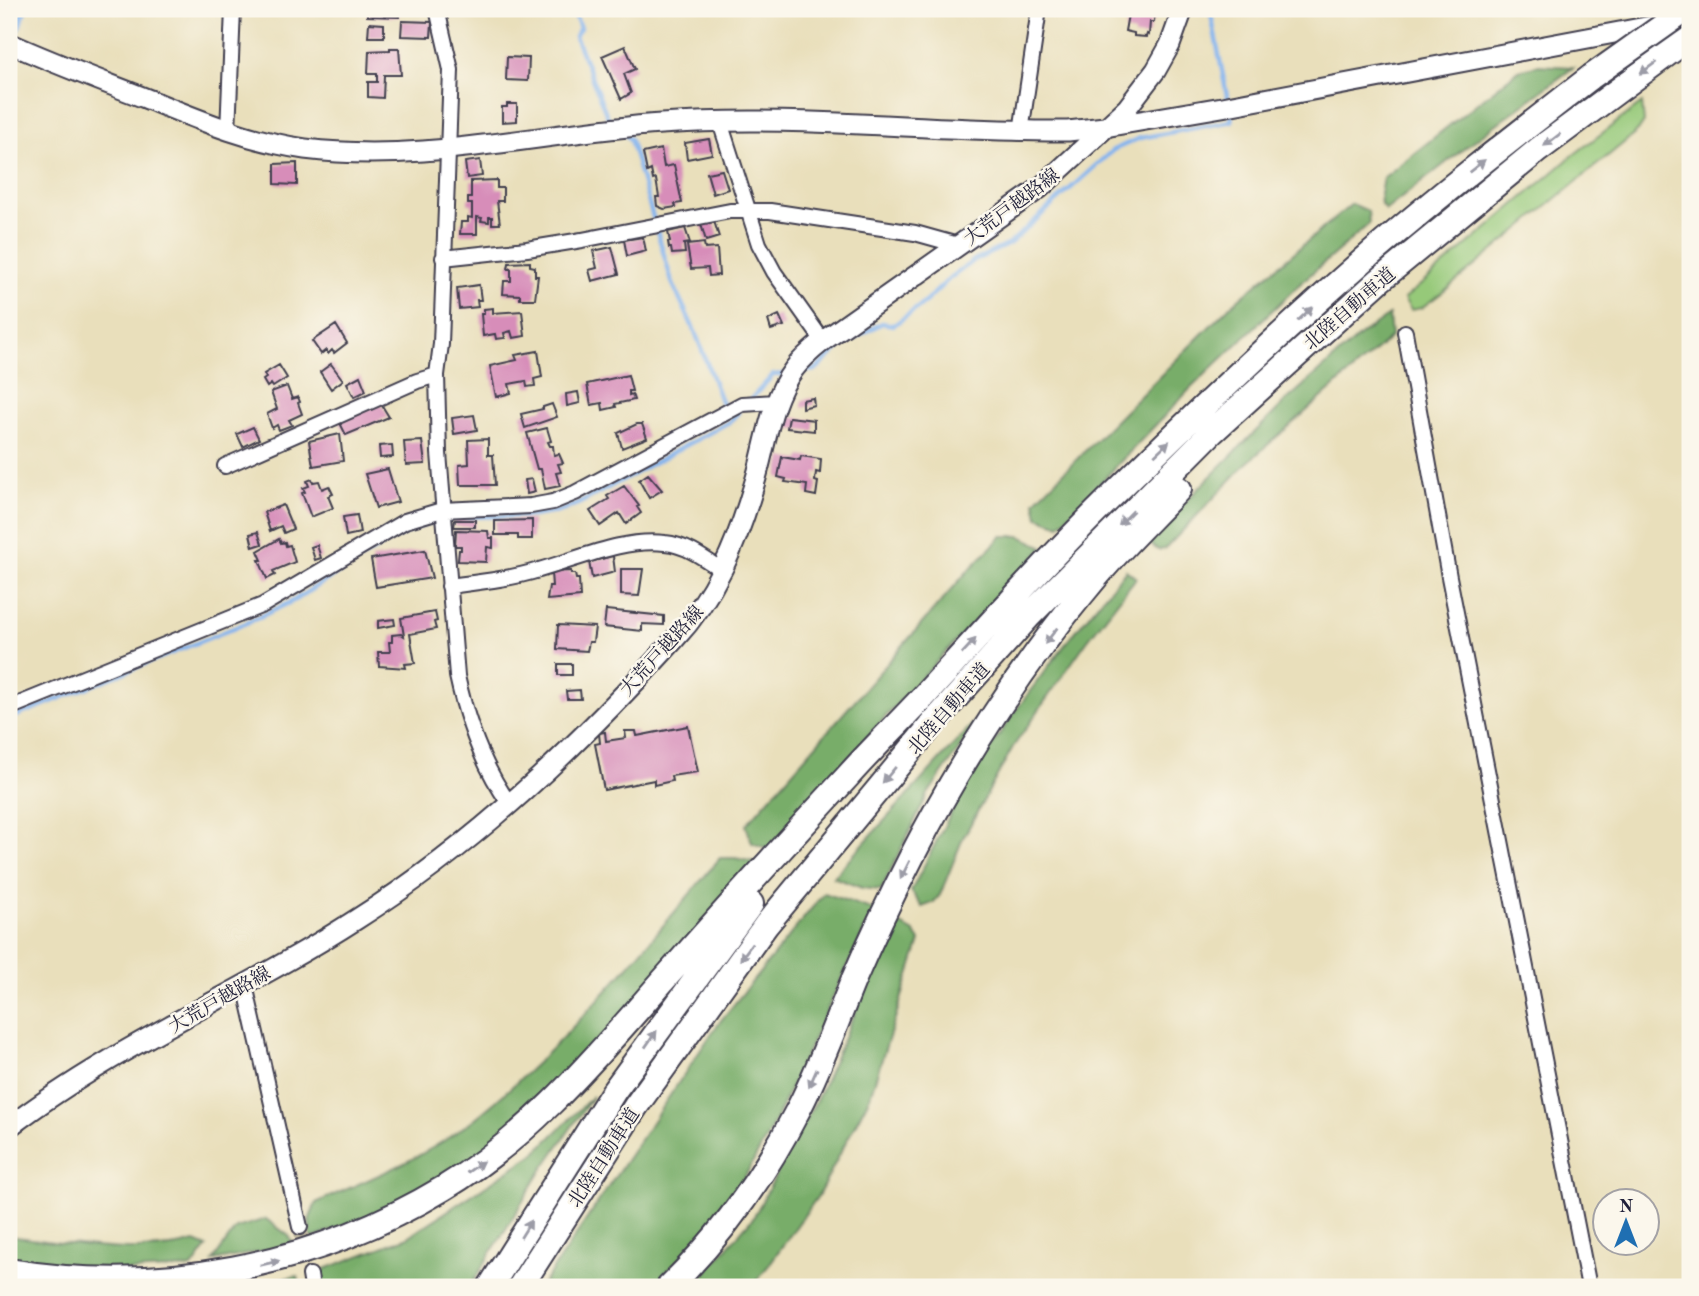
<svg xmlns="http://www.w3.org/2000/svg" width="1699" height="1296" viewBox="0 0 1699 1296" font-family="'Old Standard TT','Noto Serif JP',serif">
  <style>
    .green { fill: #96c979; stroke: #5c765a; stroke-width: 2 }
    .forest { fill: #78ad69; stroke: #4d6852; stroke-width: 2 }
    .lines { fill: none; stroke-linecap: round; stroke-linejoin: round }
    .stream { stroke: #82b3ee; stroke-width: 4.5 }
    .river { stroke: #82b3ee; stroke-width: 26 }
    .building { fill: #d78db9 }
    .street-tunnel { stroke: #c1b9a1; stroke-width: 14; stroke-dasharray: 14 7; stroke-linecap: butt }
    .street-casing { stroke: #403e4e; stroke-width: 18 }
    .secondary-casing { stroke: #403e4e; stroke-width: 23 }
    .highway-casing { stroke: #403e4e; stroke-width: 28 }
    .street { stroke: #fff; stroke-width: 14 }
    .secondary { stroke: #fff; stroke-width: 19 }
    .highway { stroke: #fff; stroke-width: 24 }
    .highway-bridge-casing { stroke: #403e4e; stroke-width: 28; stroke-linecap: butt }
    .highway-bridge { stroke: #fff; stroke-width: 24 }
    .oneway { fill: #9c9ca7 }
    .labels { text-anchor: middle; stroke-width: 5; stroke-linejoin: round; paint-order: stroke }
    .street-label { font-size: 19px; fill: #22223b; stroke: #fbf7ec }
  </style>
  <rect width="100%" height="100%" fill="#fbf7ec"/>
  <filter id="ink" filterUnits="userSpaceOnUse"><feTurbulence type="fractalNoise" baseFrequency=".0143" numOctaves="2"/><feDisplacementMap in="SourceGraphic" scale="14" xChannelSelector="R" yChannelSelector="G"/><feConvolveMatrix kernelMatrix="1 2 1 2 8 2 1 2 1" color-interpolation-filters="sRGB"/></filter>
  <filter id="wash" filterUnits="userSpaceOnUse"><feTurbulence type="fractalNoise" baseFrequency=".00686" numOctaves="4" result="noise"/><feDisplacementMap in="SourceGraphic" scale="28" xChannelSelector="R" yChannelSelector="G"/><feGaussianBlur stdDeviation="1.57" result="paint"/><feColorMatrix in="noise" values="0 0 0 0 0 0 0 0 0 0 0 0 0 0 0 0 0 1.4 0 .05"/><feComposite in="paint" operator="in"/></filter>
  <g filter="url(#wash)">
    <rect width="100%" height="100%" fill="#e9dfbb"/>
    <path class="green" d="M1642,103L1644,122L1638,131L1443,292L1421,308L1411,310L1404,299L1572,156Z"/>
    <path class="forest" d="M1538,65L1574,67L1479,137L1386,210L1381,205L1380,193L1383,178L1519,70Z
      M1352,204L1368,211L1369,224L1303,281L1190,389L1060,525L1038,517L1035,501L1228,308Z
      M1389,315L1391,337L1247,463L1165,549L1158,550L1146,541L1288,399L1362,334Z
      M1002,536H1020L1044,547L887,715L769,849L752,843L746,825L967,572Z
      M1126,570L1136,578L1087,641L1013,747L963,838L940,895L933,903L922,907L911,891C929,857 946,820 966,786C1013,709 1068,639 1126,570Z
      M988,707L928,794L881,890L862,888L833,877Z
      M720,858H735L759,863L623,1017L485,1151L399,1203L311,1239L309,1220L316,1203C359,1183 405,1166 445,1140C479,1118 510,1089 539,1061C604,998 662,927 720,858Z
      M824,893L874,910L769,1133L733,1198L687,1252L651,1287H541L718,1024Z
      M900,924L914,932L920,941L870,1096L818,1196L753,1287H693L753,1218L817,1099L865,990Z
      M593,1096L542,1170L470,1287H321L317,1272L408,1237L535,1153Z
      M266,1219L289,1236L294,1245L213,1261L236,1228Z
      M9,1236C64,1243 142,1258 195,1242L207,1247L192,1268L105,1272L9,1260Z
      M298,1276L300,1287H236Z"/>
    <g class="lines">
      <path class="stream" d="M573,9L580,28L575,36L607,116L614,123
        M1210,9L1228,101
        M625,135L630,139L635,156L672,282L696,334L725,412
        M800,372L815,370L842,345L882,323L894,325L924,303L949,279L973,261L1009,244L1113,150L1140,138L1232,121L1230,109
        M751,399L773,375L784,374
        M9,719L251,621L293,601L390,540L426,524L460,517L532,516L557,512L580,503L729,422L738,413"/>
      <path class="river" d="M9,23L14,9"/>
    </g>
    <g id="blocks">
      <path class="building" d="M367,9H399V17L367,16Z
        M1129,9H1155L1154,22H1150L1149,35L1147,34L1146,37L1134,36V33L1125,31Z
        M402,21L432,22L431,37L401,36Z
        M369,23L384,24V37H368Z
        M625,46L635,69L624,74L631,93L621,99L602,56Z
        M390,48H399L401,75H384L383,98L368,97V82H377V74H368L369,51L390,50Z
        M507,57L529,58L528,81L506,80Z
        M507,104H517V121L502,122V107H507Z
        M709,139L712,154L687,159L685,143Z
        M661,149L664,167L674,165L682,203L675,204L676,207L664,209L657,206L656,197H659L656,179L653,180L651,170L647,172L643,153Z
        M480,160L482,176L467,178L465,162Z
        M297,163V185L275,184V164Z
        M722,170L728,189L713,194L707,173Z
        M497,180V188H503V201H497L500,224H492V217H489V222L481,221L482,218L477,217V234H460L461,222H468V217L472,218V204H468V198H471V181Z
        M714,221L719,237L706,241L701,224Z
        M685,228L690,243L684,244L685,253L672,254L671,248H669L668,242H670L668,232Z
        M643,237L646,251L627,256L624,240Z
        M704,243L705,249L717,248L719,275L709,276L708,268L691,269L687,245Z
        M612,247L619,274L592,281L589,270L597,268L593,251Z
        M530,262V266L535,267V276H538L535,299H520V295L503,294L504,281H511V269H508L509,263Z
        M479,285L481,300H477L478,307L459,309L457,288Z
        M493,308V313L522,311L525,336L513,338L511,331L504,333L505,338L496,339L495,334L483,336L481,314H484V309Z
        M779,315L784,326L771,330L768,320Z
        M336,325L347,343L334,353L332,350L328,354L326,350L321,354L312,341Z
        M538,351L542,377L534,379L535,386L527,387L526,381L509,384L511,393L496,397L490,366L517,360L515,355Z
        M331,364L343,380L331,389L320,372Z
        M279,365L287,378L273,387L271,384L267,387L263,380L266,378L264,374Z
        M628,375L632,391H629V395L632,394L634,400L615,404L616,407L603,410L602,403L591,405L587,384Z
        M360,376L366,391L354,397L347,383Z
        M287,386L292,399L298,397L300,402L298,403L302,414L289,420L292,425L279,430L277,425L272,428L267,414L277,409L271,392Z
        M578,392L580,403L567,406L566,394Z
        M813,398L814,405L802,408V400Z
        M381,404L389,417L346,435L339,421Z
        M552,404L557,417L525,428L521,414L543,409V407Z
        M474,415L477,430L454,434L452,418Z
        M789,417L814,420V431L787,428Z
        M637,424H642L647,438L622,448L618,433Z
        M253,427L259,439L243,447L237,434Z
        M547,428L551,441L548,442L550,446H553L554,455L559,454L563,463L558,464L561,472L556,473L560,486L545,489L541,469H537L527,433Z
        M340,434L343,461L313,466L309,441Z
        M488,439V455H493L495,485H460L459,465L469,464L468,440Z
        M422,441L425,464L406,465L404,442Z
        M392,445L393,457L380,458L379,446Z
        M801,456L821,459L820,473L816,472L815,481L818,482L816,496L806,494L807,485L785,482L786,479L778,477L782,457L800,460Z
        M388,469L398,502L376,508L365,474Z
        M648,474L662,490L649,498L639,480Z
        M312,479L313,482L319,481L322,489L329,486L333,494L328,496L333,508L311,517L302,493L305,492L303,488L309,486L307,481Z
        M532,479L535,492L527,494L525,480Z
        M624,486L639,506L637,507L641,513L626,524L619,513L600,526L590,511L609,499L607,496Z
        M283,505L293,529L284,533L281,526L270,531L264,512Z
        M357,515L360,533L346,536L343,517Z
        M455,520H475V527H454Z
        M532,520V539H518V535H495V521Z
        M456,530L488,531L489,538H493V548L487,547L486,562L458,561L459,550H461V546H455Z
        M258,532L262,544L253,547L250,534Z
        M279,539L281,543L285,542L286,546L290,545L295,562L273,571L275,575L267,579L259,560H262L258,551Z
        M317,545L321,558L315,560L311,547Z
        M425,550L432,578L376,587L371,559Z
        M613,556L615,572L592,578L589,562Z
        M621,569H643L639,596L621,595Z
        M571,571V574H575L576,579H579L580,597L547,600L549,586H552L551,572Z
        M606,610L664,616V625L642,624V631L604,627Z
        M435,612L437,621L434,622L436,629L410,634L415,663L405,664L406,668L379,666L378,652H390L389,642H392V635L401,634L404,636L401,618Z
        M394,619L395,625L378,628V621Z
        M558,625L595,627L593,642H589L587,651L557,649Z
        M558,664H572V675H558Z
        M580,690L581,699H567L566,691Z
        M688,726L698,772L671,776L672,781L654,785V780L604,790L595,744L600,743L599,733L605,732L606,741L626,738L625,731H636L637,736Z"/>
    </g>
  </g>
  <g filter="url(#ink)">
    <use href="#blocks" fill-opacity="0" stroke="#403e4e" stroke-width="2"/>
    <g class="lines">
      <path class="street-tunnel" d="M300,1227L310,1275"/>
      <defs>
        <path id="street" d="M437,9L451,70L441,344L437,375L439,453L457,676C467,722 482,765 509,803
          M720,122L759,244L774,272L823,341
          M228,132L233,9
          M1021,132L1039,9
          M443,258L527,249L582,240L730,211H770L915,233L958,245
          M1405,332L1449,577L1589,1287
          M225,466L417,381L437,375
          M449,586C480,582 510,579 539,570C579,559 623,538 665,543C687,545 705,559 723,571
          M9,708L263,605L405,521L442,510L531,506L553,502L575,493L742,404L777,402
          M245,985L300,1227
          M310,1275L312,1287"/>
        <path id="secondary" d="M9,43C53,63 99,80 145,98C197,119 248,141 305,149C424,164 543,132 661,124C796,114 933,132 1068,131L1105,127L1222,107L1662,24
          M9,1127C116,1045 244,992 357,919C476,844 580,744 674,640C715,596 737,543 754,485C766,447 769,402 794,369C802,358 813,349 823,341L1040,188L1127,108L1156,70L1170,45L1183,9"/>
        <path id="highway" d="M9,1271C160,1296 313,1267 444,1188C533,1135 600,1052 668,975C727,908 787,842 848,776C873,748 900,722 926,694C986,628 1046,561 1110,498C1193,416 1278,335 1366,258C1439,195 1515,136 1591,77
          M490,1287L614,1091L751,904
          M520,1287L636,1106L766,925L934,722L1029,616L1213,431L1380,280L1538,150L1690,37
          M669,1287C722,1235 765,1175 799,1108C820,1067 836,1023 853,981C871,939 891,897 912,856C959,764 1025,661 1092,582C1119,549 1150,520 1179,489"/>
      </defs>
      <use href="#street" class="street-casing"/>
      <use href="#secondary" class="secondary-casing"/>
      <use href="#highway" class="highway-casing"/>
      <use href="#street" class="street"/>
      <use href="#secondary" class="secondary"/>
      <use href="#highway" class="highway"/>
      <defs>
        <path id="highway-bridge" d="M1591,77L1687,9"/>
      </defs>
      <use href="#highway-bridge" class="highway-bridge-casing"/>
      <use href="#highway-bridge" class="highway-bridge"/>
    </g>
    <defs><path id="oneway-solid" d="M-6-.8H1V-3.2L6.5 0L1 3.2V.8H-6Z" transform="scale(1.75)"/></defs>
    <g class="oneway">
      <use href="#oneway-solid" transform="translate(1648 68) rotate(144)"/>
      <use href="#oneway-solid" transform="translate(1552 140) rotate(143)"/>
      <use href="#oneway-solid" transform="translate(1477 166) rotate(-38)"/>
      <use href="#oneway-solid" transform="translate(1305 314) rotate(-43)"/>
      <use href="#oneway-solid" transform="translate(1162 448) rotate(-43)"/>
      <use href="#oneway-solid" transform="translate(1126 518) rotate(135)"/>
      <use href="#oneway-solid" transform="translate(1051 636) rotate(127)"/>
      <use href="#oneway-solid" transform="translate(969 646) rotate(-48)"/>
      <use href="#oneway-solid" transform="translate(889 775) rotate(130)"/>
      <use href="#oneway-solid" transform="translate(905 870) rotate(117)"/>
      <use href="#oneway-solid" transform="translate(746 952) rotate(126)"/>
      <use href="#oneway-solid" transform="translate(651 1039) rotate(-55)"/>
      <use href="#oneway-solid" transform="translate(813 1078) rotate(114)"/>
      <use href="#oneway-solid" transform="translate(475 1167) rotate(-35)"/>
      <use href="#oneway-solid" transform="translate(526 1229) rotate(-58)"/>
      <use href="#oneway-solid" transform="translate(270 1263) rotate(-13)"/>
    </g>
  </g>
  <g class="labels">
    <g class="street-label">
      <text transform="translate(1011 206) rotate(-37)" y="7">大荒戸越路線</text>
      <text transform="translate(1349 308) rotate(-41)" y="7">北陸自動車道</text>
      <text transform="translate(661 650) rotate(-48)" y="7">大荒戸越路線</text>
      <text transform="translate(948 708) rotate(-49)" y="7">北陸自動車道</text>
      <text transform="translate(219 999) rotate(-30)" y="7">大荒戸越路線</text>
      <text transform="translate(603 1157) rotate(-57)" y="7">北陸自動車道</text>
    </g>
  </g>
  <rect width="1699" height="1296" fill="none" stroke="#fbf7ec" stroke-width="35"/>
  <g transform="translate(1626 1222)"><circle r="33" fill="#fbf7ec" stroke="#a4a2a5" stroke-width="2"/>
  <path d="M0-5L12 26L0 18L-12 26Z" fill="#1f6fb2"/>
  <text y="-10" font-size="19" font-weight="bold" text-anchor="middle" fill="#22223b">N</text>
  </g>
</svg>
